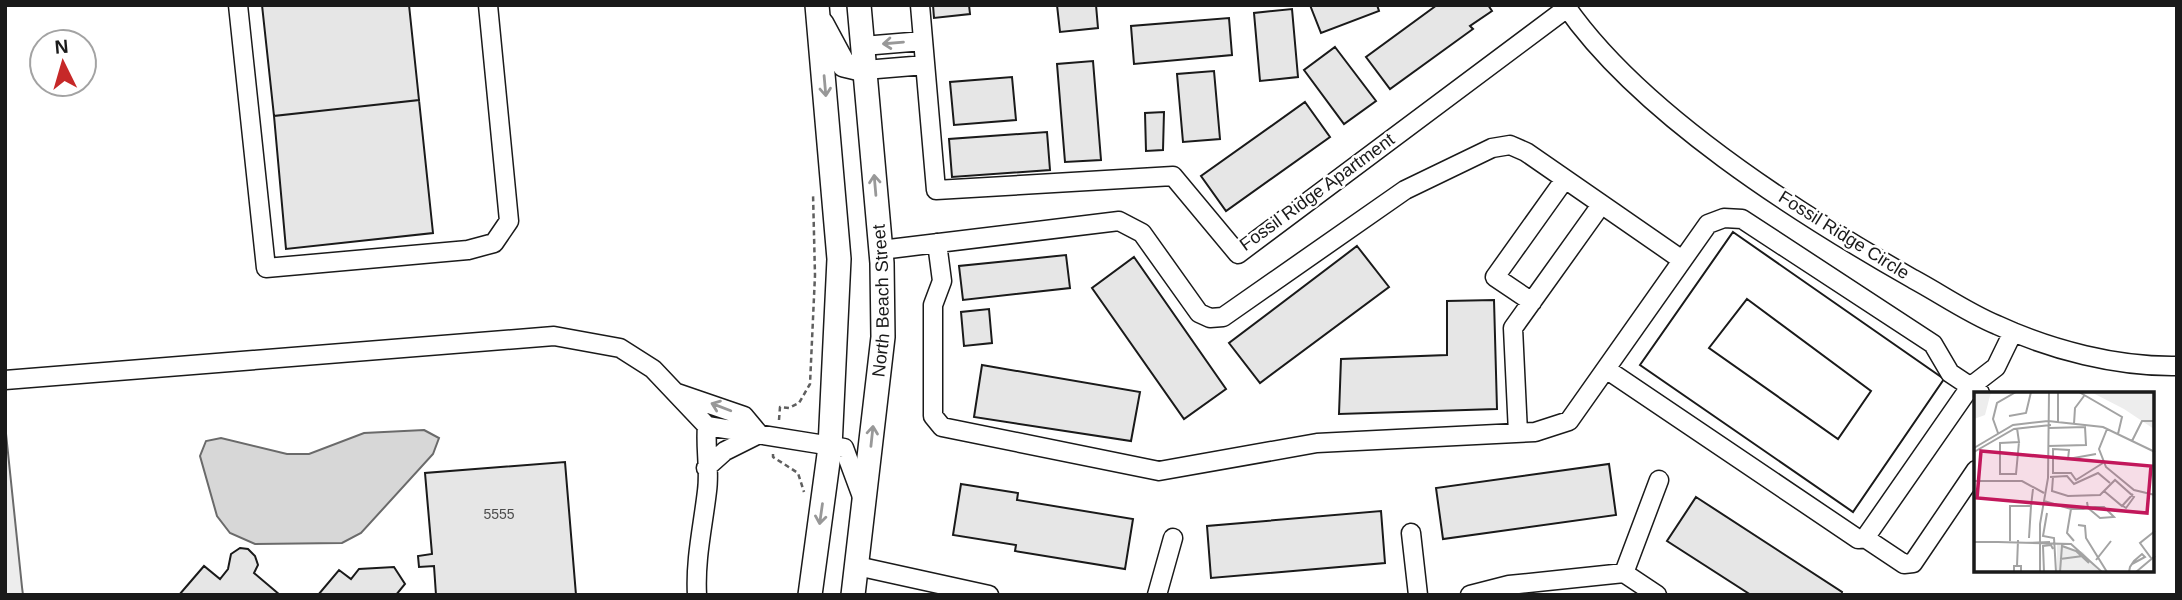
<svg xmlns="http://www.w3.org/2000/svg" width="2182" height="600" viewBox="0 0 2182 600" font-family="Helvetica,sans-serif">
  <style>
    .built { fill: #ededed; stroke: #6a6a6a; stroke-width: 2 }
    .water { fill: #d7d7d7; stroke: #6a6a6a; stroke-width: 2 }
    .building { fill: #e6e6e6; stroke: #1a1a1a; stroke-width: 2; fill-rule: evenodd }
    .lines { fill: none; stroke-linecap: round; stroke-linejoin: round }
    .minor-casing { stroke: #1a1a1a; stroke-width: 21 }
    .major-casing { stroke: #1a1a1a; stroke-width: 26 }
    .path { stroke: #5f5f5f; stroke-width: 2.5; stroke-dasharray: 5 3.5; stroke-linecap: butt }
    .minor { stroke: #fff; stroke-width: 18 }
    .major { stroke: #fff; stroke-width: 23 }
    .oneway { stroke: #989898 }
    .labels { text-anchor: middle; stroke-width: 5; stroke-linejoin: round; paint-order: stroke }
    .number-label { font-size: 14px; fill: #4d4d4d }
    .street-label { font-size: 18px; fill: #1a1a1a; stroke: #fff }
    .inset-road { fill: none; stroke: #a3a3a3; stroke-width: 2 }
    .view { fill: #c2185b; fill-opacity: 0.15; stroke: #c2185b; stroke-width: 3.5 }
    .inset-edge { fill: none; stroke: #1a1a1a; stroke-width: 3.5 }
  </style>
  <rect width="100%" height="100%" fill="#fff"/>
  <path class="built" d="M5,424L22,587L23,595H5Z"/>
  <path class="water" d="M424,430L439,438L433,454L361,533L342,543L255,544L230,533L217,516L200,456L206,441L221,438L287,454H309L364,433Z"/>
  <path class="building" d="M262,5H409L419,100L274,116Z
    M933,5H969L970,14L934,18Z
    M1057,5H1096L1098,28L1060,32Z
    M1310,5H1377L1379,11L1321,33Z
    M1437,5H1488L1492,11L1470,26L1473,29L1390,89L1366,57Z
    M1292,9L1298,77L1260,81L1254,13Z
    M1229,18L1232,55L1134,64L1131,26Z
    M1335,47L1376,101L1344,124L1304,70Z
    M1093,61L1101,160L1065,162L1057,64Z
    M1214,71L1220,139L1183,142L1177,74Z
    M1012,77L1016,120L954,125L950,82Z
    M419,100L433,233L286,249L274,116Z
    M1305,102L1330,137L1226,211L1201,176Z
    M1164,112L1163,150L1146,151L1145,113Z
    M1047,132L1050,170L952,177L949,139Z
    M1733,232L1944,379L1853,512L1640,365ZM1747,299L1871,391L1838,439L1709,348Z
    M1733,232L1944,379L1853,512L1640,365ZM1747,299L1871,391L1838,439L1709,348Z
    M1357,246L1389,287L1260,383L1229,343Z
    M1066,255L1070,288L963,300L959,266Z
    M1134,257L1226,389L1184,419L1092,288Z
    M1494,300L1497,409L1339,414L1341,359L1447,355V301Z
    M989,309L992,343L964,346L961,312Z
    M982,365L1140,392L1131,441L974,417Z
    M565,462L576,595H436L434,566L419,567L418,556L432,554L425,473Z
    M1609,464L1616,515L1443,539L1436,488Z
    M961,484L1018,493L1017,500L1133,519L1125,569L1015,551L1016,545L953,535Z
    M1696,497L1842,592L1841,595H1751L1667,541Z
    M1381,511L1385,563L1211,578L1207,526Z
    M240,548L248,549L255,556L258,565L254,573L280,595H179L204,566L220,579L228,569L231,554Z
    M394,567L405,584L396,595H318L339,570L351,579L359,569Z"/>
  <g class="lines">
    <defs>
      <path id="minor" d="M238,5L266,268L468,250L494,243L509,221L488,5
        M920,5L936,190L1173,176L1238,254L1567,8
        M1565,5C1640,114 1799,214 1913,279C1941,294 1968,313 1997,325C2051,350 2117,367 2177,366
        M863,46L923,41
        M865,70L925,65
        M937,243L942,281L933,305V416L942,427L1159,471L1317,443L1535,432L1569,421L1708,224L1724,218L1742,219L1933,344L1950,373L1980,393
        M881,250L1119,221L1142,233L1199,313L1210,318L1223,317L1405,190L1492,148L1510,145L1526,152L1682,260
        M1532,302L1495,277L1565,179
        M1606,369L1858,539L1865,538L1970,387L1996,367L2013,332
        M5,380L554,336L620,348L653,369L707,426L844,448L864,502
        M677,393L744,416L759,434L725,451L706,468
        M1518,433L1513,328L1601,205
        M1411,533L1418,595
        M1865,538L1904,564L1913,563L1976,470
        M857,566L989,595
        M1624,573L1659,480
        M697,595C695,559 703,526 707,491C710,470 705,448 707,426
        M1157,595L1173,538
        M1470,595L1509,585L1624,573L1657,595"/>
      <g id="major">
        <path d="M822,24L844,65L865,70"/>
        <path d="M810,595L830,447L839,259L817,5"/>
        <path id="s1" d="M853,595L883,337L882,263L859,5"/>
      </g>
    </defs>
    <use href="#minor" class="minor-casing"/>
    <use href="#major" class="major-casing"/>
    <path class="path" d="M779,420L780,407L789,408L799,403L810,384L815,275L813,193
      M773,454V457L798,473L804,492"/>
    <use href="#minor" class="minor"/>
    <use href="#major" class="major"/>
  </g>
  <defs><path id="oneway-shaft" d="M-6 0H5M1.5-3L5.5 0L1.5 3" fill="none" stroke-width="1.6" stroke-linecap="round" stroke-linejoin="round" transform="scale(1.75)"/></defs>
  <g class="oneway">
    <use href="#oneway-shaft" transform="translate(893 43) rotate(175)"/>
    <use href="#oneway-shaft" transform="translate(825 86) rotate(85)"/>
    <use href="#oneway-shaft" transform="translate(875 185) rotate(-95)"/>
    <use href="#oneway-shaft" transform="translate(721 407) rotate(-159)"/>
    <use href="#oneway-shaft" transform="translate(872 436) rotate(-84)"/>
    <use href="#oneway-shaft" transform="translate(821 514) rotate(98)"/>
  </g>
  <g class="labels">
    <g class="number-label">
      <text x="499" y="519">5555</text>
    </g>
    <g class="street-label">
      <text transform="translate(1317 192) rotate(-36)" y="6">Fossil Ridge Apartment</text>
      <text transform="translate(1844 235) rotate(32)" y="6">Fossil Ridge Circle</text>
      <text dy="6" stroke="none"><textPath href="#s1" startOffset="296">North Beach Street</textPath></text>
    </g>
  </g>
  <g transform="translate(1974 392)">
    <rect width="180" height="180" fill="#fff"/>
    <path d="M0,0H17L11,23L0,27ZM117,0H180V37L150,17ZM83,151L109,160L125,180H83Z" fill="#ededed"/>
    <path class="inset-road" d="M84,0V30M105,0L148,25L144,42M35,24L52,21L57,0M100,32L101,16L110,4M133,37L125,57L132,75L160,98L181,103M24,41L19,27L23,11L42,0M158,49L168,29H181M26,50V82H42L45,50M26,51L45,50L43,36M74,54L112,53L111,35L75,36M0,56L39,33L74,29L129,35L181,60M0,60L40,37L77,33M122,62L94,67L95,58L79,57V81H97L102,88L129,71M76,85L93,84L100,92L124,81L136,91M79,85L78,99L94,104L126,103L141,88L160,105L152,116L149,114M0,89H48L70,101M130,99L148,114L159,102M70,109L97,117H109L114,116L121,115H130L140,125L126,126L114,116L113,110M97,117L93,141L100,149M73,121L69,144L80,146L82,180M104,133L111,134L112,146L133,180M55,146L57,114M36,149V114H57L59,97M0,150H24M24,150L97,152L128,180M52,151L76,150M177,166L166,151L181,139M86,167L109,164M122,168L137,149M40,174H47V180H40ZM43,174L44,148M66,180V132L74,86L75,0M70,180L69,154L77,153L79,157M86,180L88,154L102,159L115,171M155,180L156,175L160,169L168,162L171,165L158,172M162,180L181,164"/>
    <path class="view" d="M7,59L177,74L173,121L3,106Z"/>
    <rect width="180" height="180" class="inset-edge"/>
  </g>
  <rect width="2182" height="600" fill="none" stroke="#1a1a1a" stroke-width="14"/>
  <g transform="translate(63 63) rotate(355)"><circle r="33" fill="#ffffff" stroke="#a3a3a3" stroke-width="2"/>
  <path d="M0-5L12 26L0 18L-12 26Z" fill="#c62828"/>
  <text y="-10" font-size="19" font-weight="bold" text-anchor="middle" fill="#1a1a1a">N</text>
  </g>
</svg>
